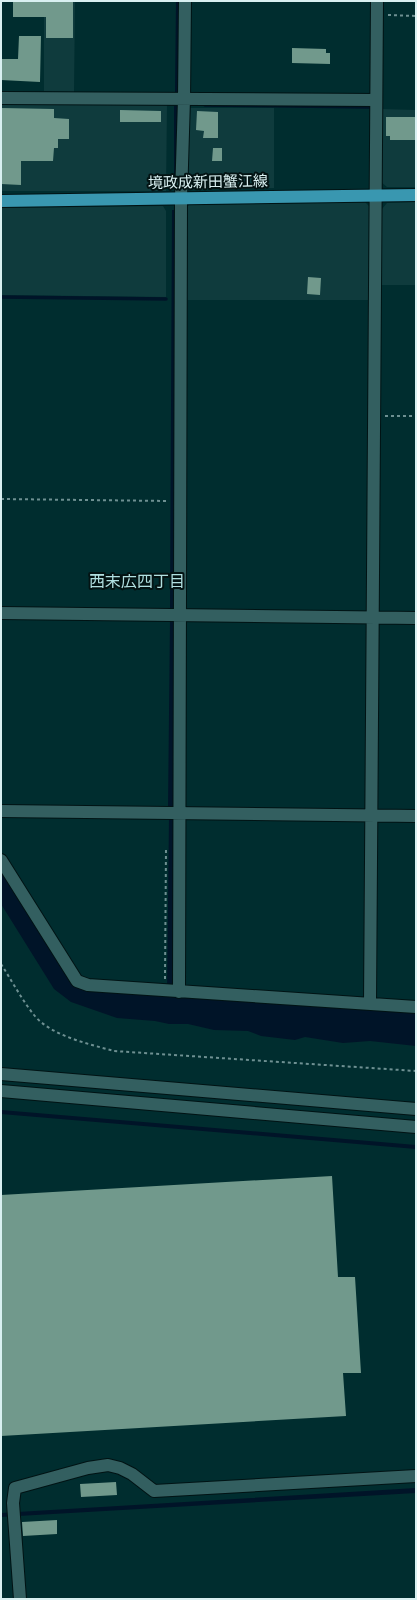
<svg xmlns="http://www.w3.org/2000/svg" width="417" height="1600" viewBox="0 0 417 1600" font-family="'Space Grotesk','Noto Sans JP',sans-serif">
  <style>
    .built { fill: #0f3b3d }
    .water { fill: #001428 }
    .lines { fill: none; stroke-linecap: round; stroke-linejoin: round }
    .stream { stroke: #001428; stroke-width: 3.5 }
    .building { fill: #71998c }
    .minor-casing { stroke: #001314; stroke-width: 14 }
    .major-casing { stroke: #001314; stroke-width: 14 }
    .path { stroke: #6e9092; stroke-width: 2; stroke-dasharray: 3 3; stroke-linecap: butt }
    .minor { stroke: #335f60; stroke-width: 12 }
    .major { stroke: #3997b0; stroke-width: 12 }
    .labels { text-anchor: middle; stroke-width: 4; stroke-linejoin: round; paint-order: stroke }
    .street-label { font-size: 15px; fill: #d9f0f1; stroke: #031313 }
    .neighbourhood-label { font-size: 16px; fill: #b0dfe0; stroke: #031313 }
  </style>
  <rect width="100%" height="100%" fill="#002d2f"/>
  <path class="built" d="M44,1H75L74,92L44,91Z
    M1,103L167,104L166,191H1Z
    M187,108H274V188L186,190Z
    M382,109L416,110V187H387L381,182Z
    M365,202L370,207V300H185V208L189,205Z
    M416,202V285H380L382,209L387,203Z
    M163,206L166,211V297L1,295V208Z"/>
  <path class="water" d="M176,1H180V92H175Z
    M174,106H180L179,183H174Z
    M172,210H178L175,608H170Z
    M170,620H174L173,809H168Z
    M169,817H174L173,972L175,995L416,1012V1046L370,1041L343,1043L305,1037L295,1040L261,1036L248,1031L214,1030L188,1024H169L155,1021L117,1018L71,1002L54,989L1,904V868L73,981L167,994Z
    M1,1110L416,1145V1149L1,1114Z
    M416,1488V1493L1,1517V1513Z"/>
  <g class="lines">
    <path class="stream" d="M205,105L370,107
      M1,297L166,299"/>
  </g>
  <path class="building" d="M13,1H73V38H46V17H13Z
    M19,36H41L40,82L1,80V59H18Z
    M292,48L326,49V53H330V64L292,63Z
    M1,108L54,109V118L69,119V139H58V148H54L53,161H21V185L1,184Z
    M120,110L161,111V122H120Z
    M197,111L218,112V138H203L204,131L196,130Z
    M386,117H416V140H390V136H386Z
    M213,148H222V161H212Z
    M308,277L321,278L320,295L307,294Z
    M332,1176L338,1277H355L361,1373H343L346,1416L1,1436V1195Z
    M116,1482L117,1495L81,1497L80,1484Z
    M57,1520V1534L23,1536L22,1522Z"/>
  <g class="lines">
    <defs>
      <path id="minor" d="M1,98L376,100
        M1,613L416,618
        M1,811L416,816
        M1,860L77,981L88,985L416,1007
        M179,992L181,198L184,99L185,1
        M370,1004L377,1
        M1,1074L416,1109
        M1,1091L416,1127
        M20,1599L13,1503L15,1488L88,1468L108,1465L120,1468L132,1474L154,1491L416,1476"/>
      <path id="major" d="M1,201L416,195"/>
    </defs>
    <use href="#minor" class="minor-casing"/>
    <use href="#major" class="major-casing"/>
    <path class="path" d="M388,15L416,16
      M385,416H416
      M1,499L168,501
      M1,964C12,981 22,1000 34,1015C51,1036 89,1044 114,1051L416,1071
      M165,979L166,848"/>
    <use href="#minor" class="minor"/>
    <use href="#major" class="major"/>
  </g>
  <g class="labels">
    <g class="street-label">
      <text transform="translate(208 182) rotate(-1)" y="5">境政成新田蟹江線</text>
    </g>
    <g class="neighbourhood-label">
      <text x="137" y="587">西末広四丁目</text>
    </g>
  </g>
  <rect width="417" height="1600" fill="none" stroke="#d9f0f1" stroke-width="4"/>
</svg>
